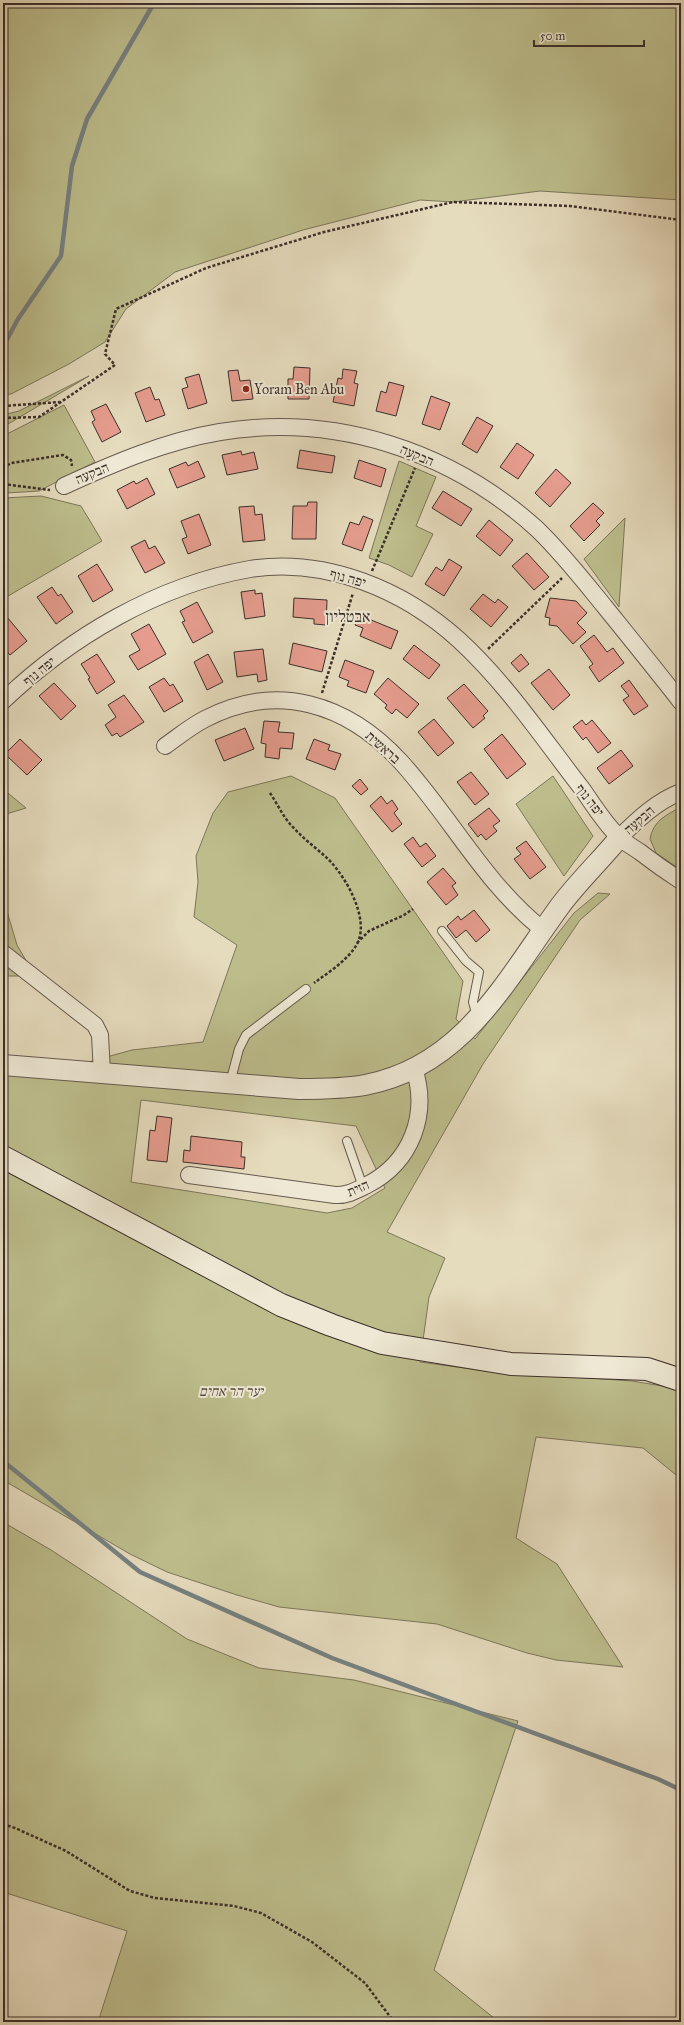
<svg xmlns="http://www.w3.org/2000/svg" width="684" height="2025" viewBox="0 0 684 2025" font-family="'IM FELL Great Primer','Frank Ruhl Libre',serif">
  <style>
    .green { fill: #bdbd8c; stroke: #7c765b; fill-rule: evenodd }
    .lines { fill: none; stroke-linecap: round; stroke-linejoin: round }
    .stream { stroke: #768182; stroke-width: 4.5 }
    .building { fill: #e59c8e; stroke: #3c2f2a }
    .service-casing { stroke: #665a4f; stroke-width: 10 }
    .minor-casing { stroke: #665a4f; stroke-width: 18 }
    .tertiary-casing { stroke: #665a4f; stroke-width: 22 }
    .secondary-casing { stroke: #3c2f2a; stroke-width: 24 }
    .path { stroke: #3c2f2a; stroke-width: 2.5; stroke-dasharray: 3 2; stroke-linecap: butt }
    .service { stroke: #eee8d4; stroke-width: 8 }
    .minor { stroke: #eee8d4; stroke-width: 16 }
    .tertiary { stroke: #eee8d4; stroke-width: 20 }
    .secondary { stroke: #eee8d4; stroke-width: 22 }
    .poi-dot { fill: #8f2418; stroke: #eee8d4; stroke-width: 1.5 }
    .labels { text-anchor: middle; stroke-width: 4; stroke-linejoin: round; paint-order: stroke }
    .poi-label { font-size: 14px; fill: #3c2f2a; stroke: #eee8d4; text-anchor: start }
    .street-label { font-size: 14px; fill: #3c2f2a; stroke: #eee8d4 }
    .park-label { font-size: 14px; font-style: italic; fill: #564b3e; stroke: #eee8d4 }
    .quarter-label { font-size: 16px; fill: #3c2f2a; stroke: #eee8d4 }
  </style>
  <rect width="100%" height="100%" fill="#e5dbbd"/>
  <filter id="stains"><feTurbulence type="fractalNoise" baseFrequency=".005" numOctaves="4"/><feColorMatrix values="0 0 0 0 .2 0 0 0 0 .09 0 0 0 0 .02 0 0 0 .5 -.17"/></filter>
  <radialGradient id="worn" r=".72"><stop offset=".6" stop-color="#630" stop-opacity="0"/><stop offset="1" stop-color="#630" stop-opacity=".3"/></radialGradient>
  <path class="green" d="M3,3H681V200L540,191L453,202L420,200L303,230L175,272L126,309L105,342L69,364L11,394H3Z
    M89,376L3,427V415L19,411Z
    M64,405L95,462L39,491L7,493L3,491V436Z
    M399,461L436,477L416,526L433,534L412,577L389,565L369,558Z
    M41,496L81,506L102,541L3,599V498Z
    M625,518L619,607L584,559Z
    M291,776L335,798L463,981L456,1019L475,1039L574,913L598,893L610,894L580,920L483,1064L387,1232L445,1258L429,1297L420,1362L486,1371L632,1381L681,1389V1479L643,1448L536,1437L516,1538L557,1564L623,1667L556,1660L527,1653L437,1624L279,1607L237,1595L167,1572L130,1554L3,1480V1063L81,1064L132,1050L203,1042L237,945L194,917L198,882L196,856L213,813L228,792ZM141,1100L356,1126L385,1188L352,1208L327,1213L131,1182Z
    M553,776L593,836L564,876L516,804Z
    M3,789L26,808L3,815Z
    M681,807V870L656,853L650,839C653,821 666,815 681,807Z
    M3,898L17,945L35,976H3Z
    M3,1522L51,1550L187,1639L259,1668L354,1680L518,1721L434,1970L499,2022H98L127,1931L3,1892Z"/>
  <g class="lines">
    <path class="stream" d="M3,347L18,319L61,256L72,166L87,119L154,3
      M3,1461L140,1572L332,1658L658,1779L681,1790"/>
  </g>
  <path class="building" d="M294,367L310,368L309,399H288V379H293Z
    M343,369L357,371L354,383L358,384L354,406L333,402L338,378L342,379Z
    M238,370L240,381L250,380L253,399L232,401L228,371Z
    M199,374L207,403L188,409L182,389L188,387L185,378Z
    M389,382L404,386L396,416L376,411L381,391L386,393Z
    M150,387L155,400L159,399L165,415L146,422L135,393Z
    M431,396L450,403L440,430L422,424Z
    M106,404L121,432L102,442L92,422L95,420L91,411Z
    M477,417L493,426L477,453L462,444Z
    M517,443L534,455L518,479L500,467Z
    M300,450L335,456L332,473L297,468Z
    M241,451L242,455L254,452L258,469L227,475L222,455Z
    M359,460L386,469L381,487L354,478Z
    M198,461L205,477L177,488L169,469L186,462L188,466Z
    M556,469L571,483L550,507L535,493Z
    M147,478L155,494L127,509L117,490L134,481L136,484Z
    M443,491L472,509L461,526L432,508Z
    M308,502H317L316,539H292L293,506H307Z
    M593,503L604,513L596,521L600,525L584,541L570,526Z
    M254,506L255,515L262,514L265,540L243,542L239,507Z
    M199,514L211,545L188,554L182,539L187,537L181,521Z
    M363,516L373,520L362,551L342,544L350,522L359,525Z
    M489,520L513,540L500,556L476,536Z
    M145,540L149,549L155,546L165,563L145,573L131,547Z
    M527,553L549,577L534,590L512,566Z
    M449,559L462,567L444,596L425,584L436,567L442,571Z
    M97,564L113,590L93,602L78,576Z
    M52,587L58,596L61,594L73,612L56,624L37,597Z
    M255,590V594L262,593L265,616L245,619L241,592Z
    M483,594L495,603L498,599L508,607L491,627L470,609Z
    M294,598L327,600L326,625L314,624V619L293,617Z
    M550,598L576,601L587,613L577,623L586,632L573,644L557,626L549,625L550,618L545,617Z
    M197,602L213,632L193,643L182,622L185,621L180,611Z
    M359,615L398,631L391,649L360,636L363,628L355,625Z
    M7,617L27,641L10,655L3,647V621Z
    M149,624L166,654L138,670L129,656L140,650L131,634Z
    M594,635L607,652L613,648L624,663L599,682L589,667L593,664L580,646Z
    M293,643L327,651L322,672L289,664Z
    M414,645L440,665L429,679L403,659Z
    M263,649L267,680L258,682L257,674L237,677L234,652Z
    M97,654L115,682L97,694L88,679L90,678L81,664Z
    M208,654L223,682L207,690L194,662Z
    M521,654L529,664L519,672L511,663Z
    M345,660L374,671L366,693L347,686L349,681L339,677Z
    M549,669L570,695L553,710L531,683Z
    M164,678L170,686L173,684L183,701L164,712L149,687Z
    M388,678L419,704L407,718L396,709L392,714L385,708L387,705L374,694Z
    M629,680L648,706L634,715L623,700L629,696L621,686Z
    M54,683L76,706L61,720L39,696Z
    M464,684L488,711L483,716L485,718L473,728L447,698Z
    M124,695L144,722L120,737L117,733L112,736L105,725L116,717L108,705Z
    M434,719L454,743L438,756L418,732Z
    M582,720L586,725L592,720L611,743L598,753L586,737L583,740L573,727Z
    M264,721L280,722L278,732L294,733L292,749L280,748L279,759L265,757L266,744L261,743Z
    M245,728L254,749L224,761L215,740Z
    M502,734L526,764L507,779L484,749Z
    M20,739L42,760L27,775L5,754Z
    M314,739L330,745L328,750L341,754L335,770L306,759Z
    M621,750L633,766L609,784L597,768Z
    M471,772L489,794L475,805L457,782Z
    M360,779L368,789L361,795L352,786Z
    M381,796L387,804L392,800L398,809L394,813L402,824L392,832L370,806Z
    M489,808L500,821L493,826L497,831L486,840L481,834L478,837L468,824Z
    M413,837L420,847L426,843L436,856L422,867L404,844Z
    M526,841L546,867L530,879L514,859L521,854L516,848Z
    M443,868L456,883L452,886L458,895L446,905L427,882Z
    M474,910L490,930L476,942L466,930L456,938L447,926L458,916L461,920Z
    M157,1116L172,1118L167,1162L147,1160L150,1130L155,1131Z
    M191,1136L242,1142L241,1157H245L244,1169L183,1162L184,1150L190,1151Z"/>
  <g class="lines">
    <defs>
      <path id="service" d="M442,931L466,961L479,972L473,1002L477,1017
        M230,1083L239,1049L246,1035L306,989
        M347,1141L363,1187"/>
      <path id="minor" d="M64,486C114,463 166,441 220,432C336,413 451,451 537,529C562,553 583,580 605,607C630,638 656,670 681,702
        M3,701C70,637 158,585 250,569C326,557 404,590 459,640C507,684 544,740 583,790C594,806 605,824 619,837C625,843 633,847 640,852C653,862 667,872 681,881
        M165,746C178,737 191,726 205,719C277,681 348,704 401,762C451,817 484,883 543,930
        M619,838C637,820 657,801 681,792
        M3,953L95,1025L100,1035L102,1073
        M189,1175L335,1195C347,1196 357,1190 367,1185C412,1162 429,1114 414,1068"/>
      <path id="tertiary" d="M3,1065L299,1089C321,1089 343,1089 365,1085C464,1066 506,980 560,906C578,882 600,861 619,838"/>
      <path id="secondary" d="M3,1157L281,1305L331,1325L382,1343L511,1364L647,1369L681,1380"/>
    </defs>
    <use href="#service" class="service-casing"/>
    <use href="#minor" class="minor-casing"/>
    <use href="#tertiary" class="tertiary-casing"/>
    <use href="#secondary" class="secondary-casing"/>
    <path class="path" d="M3,406L60,402
      M3,418L39,417L115,365L105,354L116,309L206,268L324,232L453,202L570,206L681,220
      M3,468L11,463L63,455L71,460L72,466
      M3,484L50,490
      M372,571L415,468
      M488,649L562,578
      M322,693L353,593
      M270,793C277,803 283,817 292,826C303,839 318,849 330,861C347,879 370,920 357,944C348,960 329,972 314,983
      M357,943L369,931L404,915L413,909
      M3,1824L15,1828L66,1851L130,1891L155,1898L234,1906L261,1913L312,1942L365,1983L394,2022"/>
    <use href="#service" class="service"/>
    <use href="#minor" class="minor"/>
    <use href="#tertiary" class="tertiary"/>
    <use href="#secondary" class="secondary"/>
  </g>
  <circle class="poi-dot" cx="246" cy="389" r="4"/>
  <g class="labels">
    <g class="poi-label">
      <text x="254" y="394">Yoram Ben Abu</text>
    </g>
    <g class="street-label">
      <text transform="translate(417 455) rotate(23)" y="5">הבקעה</text>
      <text transform="translate(92 473) rotate(-23)" y="5">הבקעה</text>
      <text transform="translate(348 578) rotate(15)" y="5">יפה נוף</text>
      <text transform="translate(39 671) rotate(-39)" y="5">יפה נוף</text>
      <text transform="translate(383 747) rotate(42)" y="5">בראשית</text>
      <text transform="translate(590 800) rotate(52)" y="5">יפה נוף</text>
      <text transform="translate(639 820) rotate(-41)" y="5">הבקעה</text>
      <text transform="translate(358 1188) rotate(-23)" y="5">הזית</text>
    </g>
    <g class="park-label">
      <text x="231" y="1396">יער הר אחים</text>
    </g>
    <g class="quarter-label">
      <text x="348" y="622">אבטליון</text>
    </g>
  </g>
  <rect width="684" height="2025" fill="none" stroke="#e5dbbd" stroke-width="16"/>
  <rect x="4" y="4" width="676" height="2017" fill="none" stroke="#3c2f2a" stroke-width="2"/>
  <rect x="8" y="8" width="668" height="2009" fill="none" stroke="#3c2f2a"/>
  <path d="M534 40v6h110v-6" fill="none" stroke="#3c2f2a" stroke-width="2"/>
  <text x="540" y="40" font-size="12" fill="#3c2f2a" stroke="#eee8d4" stroke-width="3" paint-order="stroke">50 m</text>
  <rect width="100%" height="100%" filter="url(#stains)"/>
  <rect width="100%" height="100%" fill="url(#worn)"/>
</svg>
